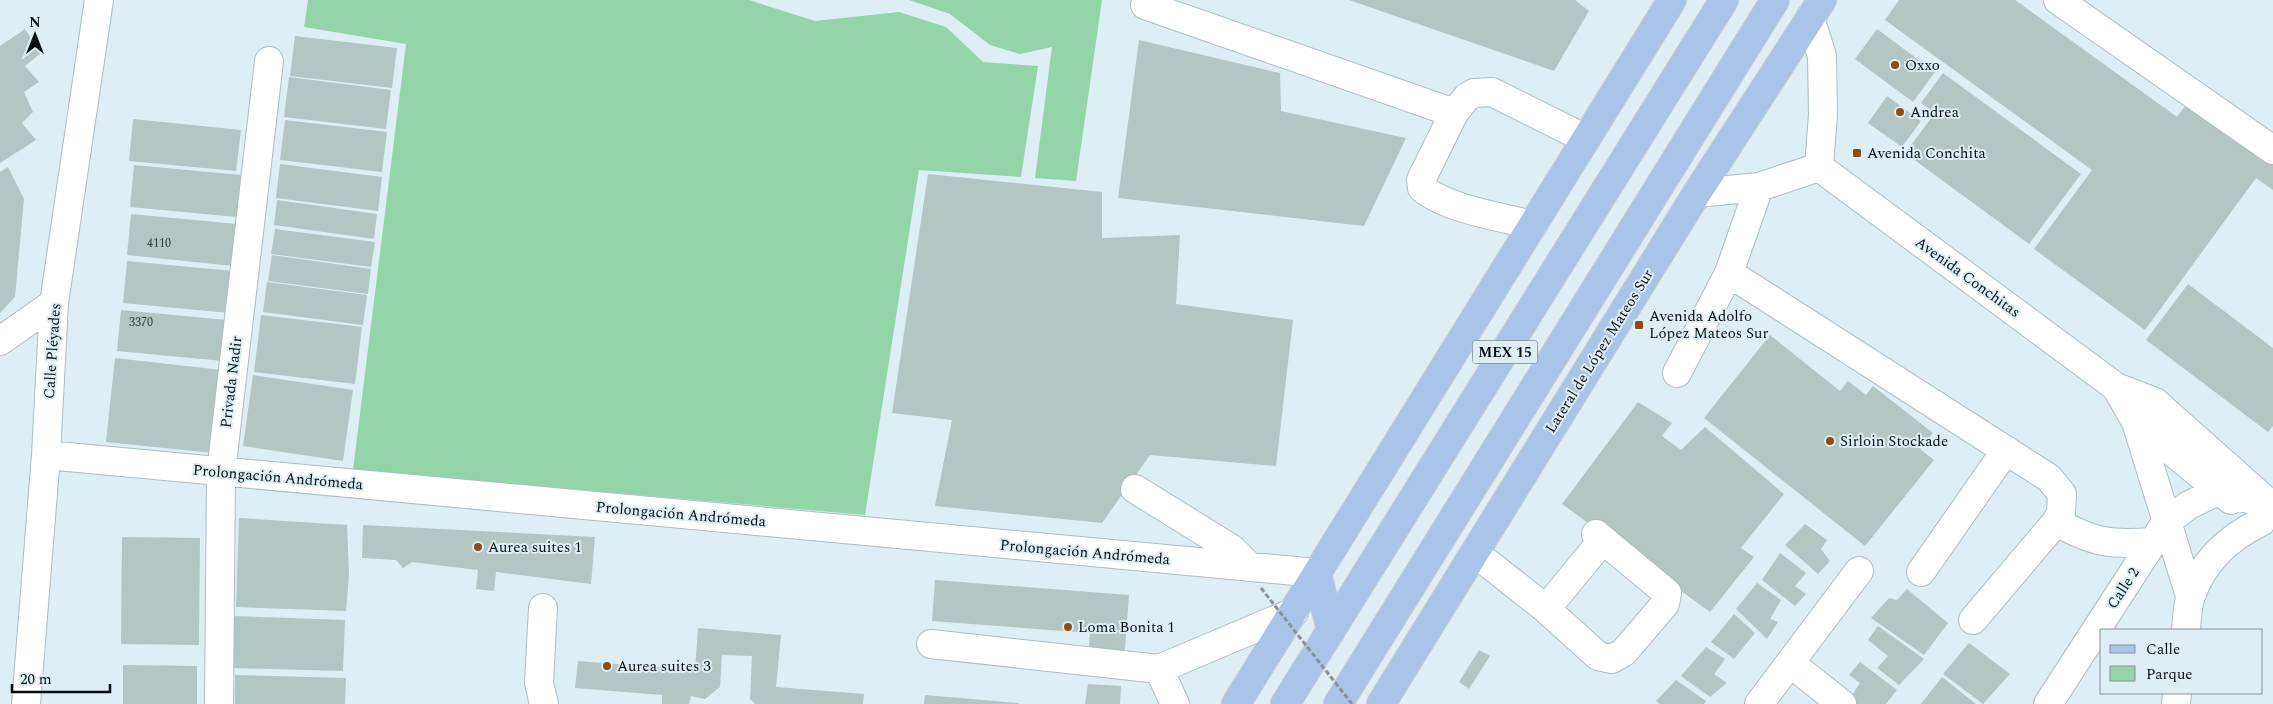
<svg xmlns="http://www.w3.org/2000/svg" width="2273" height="704" viewBox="0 0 2273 704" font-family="Spectral,serif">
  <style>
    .green { fill: #93d4a9 }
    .building { fill: #b3c6c4 }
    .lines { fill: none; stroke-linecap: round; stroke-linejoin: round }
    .minor-casing { stroke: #acbdc3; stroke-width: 30 }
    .major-casing { stroke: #c8caca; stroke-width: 30 }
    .minor { stroke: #fff; stroke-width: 28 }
    .major { stroke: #a9c4e9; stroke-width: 28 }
    .path-bridge { stroke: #869297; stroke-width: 3; stroke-dasharray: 5 2.5; stroke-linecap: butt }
    .poi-dot { fill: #8d4b18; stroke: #ddeef5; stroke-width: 2 }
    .labels { text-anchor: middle; stroke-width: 4; stroke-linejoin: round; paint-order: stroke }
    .number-label { font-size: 12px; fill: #323b3c }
    .shield { fill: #ddeef5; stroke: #475054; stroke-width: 1 }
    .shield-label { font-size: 14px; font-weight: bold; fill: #070d0f }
    .poi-label { font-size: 15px; fill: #070d0f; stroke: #ddeef5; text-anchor: start }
    .street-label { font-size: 15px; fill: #070d0f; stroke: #ddeef5 }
  </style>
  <rect width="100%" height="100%" fill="#ddeef5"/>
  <path class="green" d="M308,0H749L815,21L899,12L946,27L983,62L1038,66L1021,177L919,170L865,515L353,470L406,44L304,27Z
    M909,0H1102L1076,181L1035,178L1052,47L1020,54L990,45L950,14Z"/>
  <path class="building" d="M1349,0H1575L1589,11L1554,71Z
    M1899,0H2015L2177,117L2189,101L2273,161V190L2256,178L2145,330L2034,249L2092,170L1885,20Z
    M25,29L41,53L25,66L39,82L24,92L33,112L22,123L36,140L0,163V46Z
    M1877,29L1935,72L1913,102L1855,59Z
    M295,36L397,48L392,88L290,76Z
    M1139,40L1280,73L1281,111L1406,138L1364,226L1118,198Z
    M1943,73L2081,174L2029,244L1905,153L1935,113L1921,103Z
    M289,77L391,90L386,129L284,117Z
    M1887,96L1921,121L1902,147L1868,123Z
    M133,119L241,130L236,171L129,161Z
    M285,120L387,132L382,172L280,160Z
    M280,164L382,177L378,211L276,198Z
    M134,165L241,175L236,217L130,207Z
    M8,167L24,199L15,297L0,313V172Z
    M928,174L1102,192V238L1180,235L1176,304L1293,320L1276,466L1150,455L1102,523L935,506L952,420L892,413Z
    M277,200L377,214L374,239L274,225Z
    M131,214L237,224L233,266L127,255Z
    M275,229L375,242L371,267L271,254Z
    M272,255L371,269L368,294L268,281Z
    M127,261L233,271L229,313L123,303Z
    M267,282L367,295L363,325L263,312Z
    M2188,284L2273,348V426L2268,432L2146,340Z
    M121,310L227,320L223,361L117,351Z
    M261,315L362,327L355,384L254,372Z
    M1770,335L1840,391L1848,381L1866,395L1873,386L1933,433L1920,449L1934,460L1865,546L1704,418Z
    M115,358L222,370L213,453L106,442Z
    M253,375L353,390L343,461L243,446Z
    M1638,402L1672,423L1662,436L1681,450L1705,427L1784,494L1741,548L1754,557L1710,612L1562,504Z
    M239,518L347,525L349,575L346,611L236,607Z
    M1805,524L1827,540L1821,549L1830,561L1818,574L1785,545Z
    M363,525L595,537L591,584L496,572L494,591L476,589L478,570L412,562L403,568L396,560L362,558Z
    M122,537L200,538L199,645L121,644Z
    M1780,553L1806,573L1795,586L1806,594L1795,606L1762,580Z
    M935,580L1129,595L1124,662L1088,659L1090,633L932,621Z
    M1757,583L1781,600L1770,619L1778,622L1767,639L1736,609Z
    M1907,589L1948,623L1924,655L1871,618L1889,598L1897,600Z
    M1734,614L1755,633L1734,659L1711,642Z
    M233,616L345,620L343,671L231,668Z
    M1878,626L1924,659L1899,685L1877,668L1888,656L1868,640Z
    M698,628L781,635L776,687L864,694L863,704H755L750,699L752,656L722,655L720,687L705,699L691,696L689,704H662V695L575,688L578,661L695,670Z
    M1969,643L2010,674L1983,704L1943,674Z
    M1706,647L1725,659L1714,674L1727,683L1710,697L1681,676Z
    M1479,650L1490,656L1469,689L1459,682Z
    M1860,662L1897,690L1886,704H1854L1849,700L1860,683L1849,675Z
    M123,665L197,666V704H123Z
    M235,675L346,678L345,704H235Z
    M1942,677L1976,704H1921Z
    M1676,680L1706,701L1704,704H1660L1656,701Z
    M1088,684L1121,686L1120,704H1085Z
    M925,695L1019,703V704H924Z"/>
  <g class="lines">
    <defs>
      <path id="minor" d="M2058,0L2273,150
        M1145,5L1454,113
        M1810,18L1822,56L1823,115L1819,167
        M1819,167L2116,387L2155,402L2273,507
        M1759,187L1729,273L2049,478L2062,494L2061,513L2056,522L1973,620
        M1697,193L1759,187L1819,167
        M1533,225C1501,217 1447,209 1422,188L1421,180L1454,113L1467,97L1474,93L1492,92L1586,139
        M0,341L54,303
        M1677,373L1729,273
        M2116,387L2136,422L2231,500
        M2136,422L2190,596
        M46,455L1317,573
        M1135,489L1232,549L1250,567
        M2056,522C2095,543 2110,545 2153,542
        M1475,553L1546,609L1598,656L1612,659L1624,652L1665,604L1667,593L1596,534
        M1921,572L2006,450
        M543,608L539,683L544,704
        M1546,609L1601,542L1596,534
        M2186,630C2187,619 2187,606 2191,596C2203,561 2230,537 2261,522
        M931,644L1159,669L1294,612
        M1790,663L1842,704
        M1159,669L1175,704
        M26,704L46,455L54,303L99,0
        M219,704L221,472L269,61
        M1759,704L1859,571
        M2048,704L2166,522L2189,505L2218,491L2268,504
        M2176,704L2177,693"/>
      <path id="major" d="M1317,573L1331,631
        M1236,704L1672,0
        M1285,704L1724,0
        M1338,704L1775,0
        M1381,704L1697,193L1822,0"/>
    </defs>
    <use href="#minor" class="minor-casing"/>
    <use href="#major" class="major-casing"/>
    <use href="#minor" class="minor"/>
    <use href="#major" class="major"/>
    <path class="path-bridge" d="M1261,588L1352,704"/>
  </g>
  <g class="poi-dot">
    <circle cx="1895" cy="65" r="5"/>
    <circle cx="1900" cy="112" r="5"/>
    <rect x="1852" y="148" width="10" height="10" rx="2.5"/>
    <rect x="1634" y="320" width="10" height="10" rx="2.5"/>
    <circle cx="1830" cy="441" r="5"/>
    <circle cx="478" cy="547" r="5"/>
    <circle cx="1068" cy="627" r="5"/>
    <circle cx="607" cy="666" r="5"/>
  </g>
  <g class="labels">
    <g class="number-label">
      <text x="159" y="247">4110</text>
      <text x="141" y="326">3370</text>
    </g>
    <rect class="shield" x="1472.5" y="340.5" width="65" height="23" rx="4"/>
    <g class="shield-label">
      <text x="1505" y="357">MEX 15</text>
    </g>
    <g class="poi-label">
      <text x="1905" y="70">Oxxo</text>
      <text x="1910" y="117">Andrea</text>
      <text x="1867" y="158">Avenida Conchita</text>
      <text x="1649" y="321">Avenida Adolfo<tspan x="1649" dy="17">López Mateos Sur</tspan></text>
      <text x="1840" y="446">Sirloin Stockade</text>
      <text x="488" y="552">Aurea suites 1</text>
      <text x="1078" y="632">Loma Bonita 1</text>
      <text x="617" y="671">Aurea suites 3</text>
    </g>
    <g class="street-label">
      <text transform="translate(1968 277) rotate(36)" y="5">Avenida Conchitas</text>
      <text transform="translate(52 351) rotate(-86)" y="5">Calle Pléyades</text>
      <text transform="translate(1599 351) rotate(-58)" y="5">Lateral de López Mateos Sur</text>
      <text transform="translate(231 382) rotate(-83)" y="5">Privada Nadir</text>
      <text transform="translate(278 477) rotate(5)" y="5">Prolongación Andrómeda</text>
      <text transform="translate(681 514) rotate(5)" y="5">Prolongación Andrómeda</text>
      <text transform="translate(1085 552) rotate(5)" y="5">Prolongación Andrómeda</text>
      <text transform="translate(2123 588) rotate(-57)" y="5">Calle 2</text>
    </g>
  </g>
  <rect x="2100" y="629" width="162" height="65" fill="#ddeef5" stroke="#879499"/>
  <rect x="2110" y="645" width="25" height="8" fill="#a9c4e9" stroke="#879499"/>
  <text x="2146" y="654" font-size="15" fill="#070d0f">Calle</text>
  <rect x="2110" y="666" width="25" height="15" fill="#93d4a9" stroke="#879499"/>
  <text x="2146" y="679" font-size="15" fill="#070d0f">Parque</text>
  <g transform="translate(35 35)" stroke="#ddeef5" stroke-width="4" paint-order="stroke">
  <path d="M0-4L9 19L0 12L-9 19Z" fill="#070d0f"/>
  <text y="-8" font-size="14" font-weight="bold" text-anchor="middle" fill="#070d0f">N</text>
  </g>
  <path d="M12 684v8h98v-8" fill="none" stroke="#070d0f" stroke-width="2.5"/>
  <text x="20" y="684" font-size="15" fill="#070d0f" stroke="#ddeef5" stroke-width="4" paint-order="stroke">20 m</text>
</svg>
